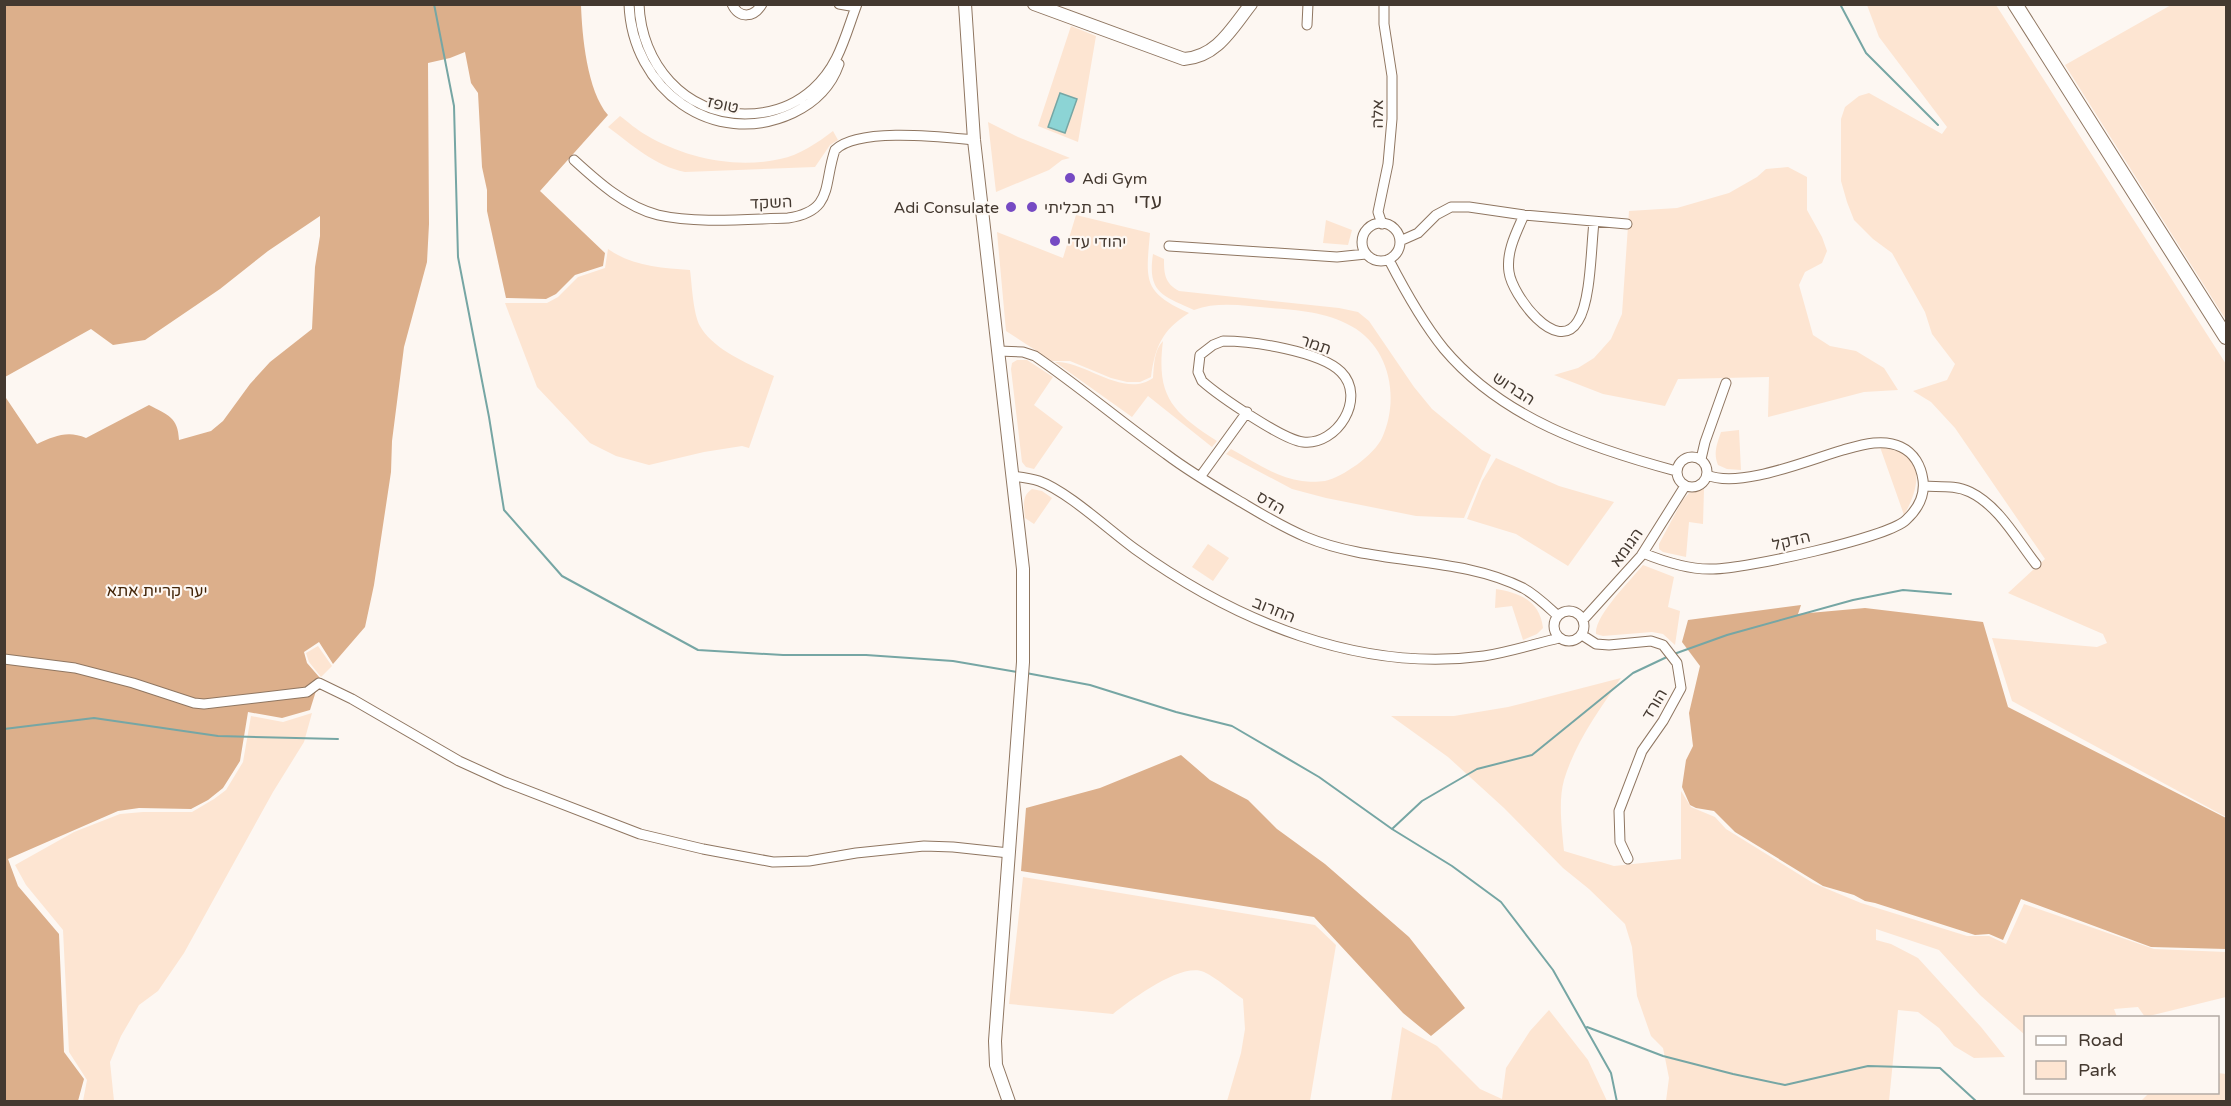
<svg xmlns="http://www.w3.org/2000/svg" width="2231" height="1106" viewBox="0 0 2231 1106" font-family="'Varela Round','Noto Sans Hebrew',sans-serif">
  <style>
    .green { fill: #fde5d2 }
    .forest { fill: #dcaf8b }
    .water { fill: #8cd4d5; stroke: #76a6a4; stroke-width: 1.5 }
    .lines { fill: none; stroke-linecap: round; stroke-linejoin: round }
    .stream { stroke: #76a6a4; stroke-width: 2 }
    .minor-casing { stroke: #8f7661; stroke-width: 11 }
    .tertiary-casing { stroke: #8f7661; stroke-width: 14 }
    .secondary-casing { stroke: #8f7661; stroke-width: 16 }
    .minor { stroke: #fff; stroke-width: 9 }
    .tertiary { stroke: #fff; stroke-width: 12 }
    .secondary { stroke: #fff; stroke-width: 14 }
    .poi-dot { fill: #764ac3; stroke: #fdf7f2; stroke-width: 2 }
    .labels { text-anchor: middle; stroke-width: 4.5; stroke-linejoin: round; paint-order: stroke }
    .street-label { font-size: 16px; fill: #443930; stroke: #fdf7f2 }
    .poi-label { font-size: 16px; fill: #443930; stroke: #fdf7f2; text-anchor: start }
    .park-label { font-size: 16px; fill: #432508; stroke: #fdf7f2 }
    .quarter-label { font-size: 20px; fill: #443930; stroke: #fdf7f2 }
  </style>
  <rect width="100%" height="100%" fill="#fdf7f2"/>
  <path class="green" d="M1867,5H1996L2226,364V817L2012,701L1992,638L2097,647L2107,643L2103,634L2008,593L2045,559L1955,428L1931,402L1913,391L1947,380L1955,364L1932,334L1925,312L1892,253L1873,239L1854,220L1847,202L1841,181V119L1845,107L1859,96L1869,93L1942,134L1947,127L1879,37Z
    M2171,5H2226V320L2065,65Z
    M1071,26L1096,36L1078,142L1038,126Z
    M620,116C628,122 637,130 646,135C685,158 735,169 780,159C800,155 817,143 833,131L838,140L830,145L815,167L685,172C655,166 632,145 608,127Z
    M988,122L1018,137L1070,158L1062,160L1049,170L996,192Z
    M1788,167L1807,177V210L1822,237L1827,251L1822,263L1805,272L1799,285L1813,335L1830,346L1856,351L1884,368L1898,390L1864,392L1768,417L1769,377L1678,379L1665,406L1603,394L1554,375L1578,368L1594,358L1611,339L1622,314L1629,211L1677,208L1729,193L1757,177L1766,169Z
    M1076,215L1150,233C1146,280 1142,292 1189,313C1162,330 1155,347 1151,377L1140,382H1127L1111,378L1070,361H1052L1006,331L997,232L1063,258Z
    M1326,220L1352,230L1348,245L1323,243Z
    M608,249C632,266 661,268 690,270C692,285 693,313 700,326C713,350 751,365 774,376L749,448L742,446L704,452L649,465L616,456L590,443L537,387L505,303H547L558,297L578,277L605,268Z
    M1153,254L1164,259C1164,275 1165,283 1179,291L1339,308L1358,312L1369,321L1414,387L1432,409L1482,450L1491,455L1464,518L1416,516L1326,498L1292,489L1226,454L1231,449C1253,461 1277,478 1302,481C1308,482 1318,482 1325,481C1343,477 1374,455 1382,438C1400,399 1390,347 1351,326C1326,312 1298,310 1271,308C1245,306 1218,301 1194,310C1163,296 1147,293 1153,254Z
    M1163,341C1156,396 1172,412 1217,441L1212,447L1148,396L1132,417L1055,362C1084,360 1124,399 1153,378C1154,365 1154,350 1163,341Z
    M1017,360H1027L1053,377L1034,405L1063,427L1034,469L1026,467L1022,462L1011,369L1012,363Z
    M1739,430L1741,470L1727,469L1718,465C1713,453 1717,444 1721,432Z
    M1880,447C1888,449 1897,450 1904,454C1926,467 1914,498 1904,515Z
    M1496,458L1559,486L1614,502L1568,566L1516,534L1467,519L1482,481Z
    M1032,489L1042,491L1052,498L1034,524L1025,518C1024,507 1021,496 1032,489Z
    M1704,489L1703,524L1689,522L1686,557L1663,552L1659,549V544L1682,501L1689,493Z
    M1208,544L1229,558L1213,581L1192,567Z
    M1643,565L1674,577L1668,607L1680,611L1675,645L1663,634L1652,632L1603,636L1596,634C1594,616 1631,580 1643,565Z
    M1496,589C1520,593 1540,601 1543,628L1537,634L1523,640L1512,606L1495,608Z
    M318,646L332,666L321,677L309,662L306,653Z
    M1621,678C1599,710 1575,743 1564,780C1558,801 1562,830 1564,851L1614,866L1681,859V791L1691,807L1715,817L1726,829L1813,883L1861,903L1967,936H1989L2006,944L2024,904L2154,949L2226,952V997L2145,1017L2138,1007L2114,1009L2117,1017L2026,1018L2025,1035L1980,995L1939,950L1876,929V940L1891,944L1918,958L1981,1027L2005,1057L1974,1058L1954,1046L1939,1028L1918,1012L1898,1010L1889,1101H1666L1669,1078L1663,1048L1651,1036L1637,996L1632,947L1625,924L1589,889L1563,868L1504,808L1448,757L1391,716H1454L1508,707Z
    M312,713L304,742L273,792L184,953L158,991L139,1005L121,1036L110,1062L114,1101H83L87,1080L69,1052L63,930L26,885L15,865L74,832L120,814L143,812H192L214,799L226,790L243,762L251,716L283,722Z
    M1023,877L1315,925L1336,945L1310,1101H1227L1241,1053L1245,1029L1243,999C1231,991 1217,978 1204,972C1181,962 1131,1000 1113,1014L1009,1004Z
    M1549,1010L1588,1060L1607,1101H1391L1402,1027L1437,1046L1480,1089L1502,1099L1506,1068L1530,1031Z
    M2218,1073L2226,1074V1101H2141L2149,1093L2218,1092Z"/>
  <path class="forest" d="M5,5H581C582,35 587,91 608,115L540,191L605,253L603,266L575,275L556,294L546,299L506,298L487,211V190L482,167L478,93L471,83L465,52L450,58L428,63L429,224L427,262L404,347L392,441L391,472L374,585L365,627L333,664L319,642L304,652L307,663L320,678L310,710L282,718L248,712L240,761L223,788L208,800L191,809L139,808L118,811L8,859L18,886L59,934L64,1052L84,1079L78,1101H5L4,395L37,444C54,436 68,430 86,438L149,405C168,415 178,417 179,440L211,431L223,421L250,384L270,362L312,329L315,267L320,236V216L268,251L220,289L145,340L113,345L91,329L5,377Z
    M1801,605L1798,614L1865,608L1983,622L2008,707L2226,818V949L2151,947L2021,899L2003,940L1989,934L1975,935L1875,903L1865,901L1854,895L1823,886L1735,832L1714,811L1696,808L1690,805L1682,787L1686,760L1693,746L1689,713L1700,666L1682,642L1688,620Z
    M1181,755L1210,780L1248,800L1277,829L1325,864L1409,937L1465,1008L1431,1036L1403,1013L1314,917L1021,871L1026,808L1100,788Z"/>
  <path class="water" d="M1060,93L1077,99L1065,133L1048,127Z"/>
  <g class="lines">
    <path class="stream" d="M434,4L454,106L458,257L489,417L504,510L562,576L698,650L783,655H866L953,661L1017,672
      M1840,4L1866,53L1938,125
      M1674,654L1727,635L1853,600L1903,590L1951,594
      M1026,673L1090,685L1176,712L1232,726L1319,777L1392,829L1452,866L1501,902L1553,970L1611,1073L1617,1102
      M4,729L94,718L218,736L338,739
      M1392,829L1422,801L1477,769L1532,755L1633,673L1669,656
      M1587,1027L1663,1056L1733,1074L1785,1085L1868,1066L1940,1068L1977,1102"/>
    <defs>
      <path id="minor" d="M629,4C632,89 713,150 793,113C816,102 831,87 839,64
        M639,4C641,64 684,114 745,114C770,114 794,106 813,89C839,66 845,36 857,4
        M732,4C739,19 754,18 762,4
        M839,4L856,7
        M1307,25L1308,4
        M574,160C598,182 626,207 658,215C697,224 748,219 788,218C834,211 823,185 835,150C858,127 942,137 974,140
        M1524,215C1516,233 1506,252 1509,272C1512,295 1557,356 1578,321C1591,301 1591,247 1594,222
        M1362 242a19 19 0 1 1 38 0a19 19 0 1 1-38 0Z
        M1382,224L1378,212L1388,164L1392,119V76L1384,24V4
        M1400,241L1418,233L1436,215L1451,207H1469L1524,215L1627,224
        M1169,246L1337,257L1366,254
        M1389,260C1405,291 1422,322 1444,349C1503,419 1591,448 1676,471
        M1223,341C1252,341 1320,351 1341,372C1367,398 1337,446 1303,442C1283,440 1219,396 1202,381L1198,372L1200,355L1213,345Z
        M998,351L1023,352L1035,356C1080,387 1121,422 1166,454C1191,473 1219,489 1246,505C1266,517 1285,528 1306,537C1375,566 1458,555 1523,588C1536,595 1547,606 1558,616
        M1677 472a15 15 0 1 1 30 0a15 15 0 1 1-30 0Z
        M1701,459L1705,442L1726,383
        M1012,476C1021,477 1030,478 1039,481C1067,491 1109,530 1135,549C1235,621 1359,673 1484,656C1510,652 1534,644 1559,638
        M1200,477L1247,412
        M1924,486C1939,487 1956,485 1970,492C1999,506 2017,540 2036,564
        M1643,553C1665,562 1689,570 1713,569C1744,569 1887,538 1906,520C1918,509 1925,495 1923,480C1921,466 1914,453 1901,447C1883,438 1861,445 1843,450C1808,460 1740,489 1707,475
        M1554 626a15 15 0 1 1 30 0a15 15 0 1 1-30 0Z
        M1583,620L1641,556L1685,486
        M1582,635L1596,644L1609,645L1651,641L1663,645L1677,663L1681,688L1663,721L1642,751L1619,811L1620,842L1628,859
        M4,659L75,668L133,683L194,703L204,704L307,692L319,683L352,699L459,761L505,782L640,834L703,849L773,862L809,861L856,853L924,846L953,847L1009,853"/>
      <path id="tertiary" d="M965,4L974,140L1023,569V662L995,1041L996,1065L1009,1102
        M1034,4L1184,59C1217,57 1232,28 1251,4"/>
      <path id="secondary" d="M2015,4L2226,337"/>
    </defs>
    <use href="#minor" class="minor-casing"/>
    <use href="#tertiary" class="tertiary-casing"/>
    <use href="#secondary" class="secondary-casing"/>
    <use href="#minor" class="minor"/>
    <use href="#tertiary" class="tertiary"/>
    <use href="#secondary" class="secondary"/>
  </g>
  <g class="poi-dot">
    <circle cx="1070" cy="178" r="6"/>
    <circle cx="1011" cy="207" r="6"/>
    <circle cx="1032" cy="207" r="6"/>
    <circle cx="1055" cy="241" r="6"/>
  </g>
  <g class="labels">
    <g class="street-label">
      <text transform="translate(723 104) rotate(12)" y="6">טופז</text>
      <text transform="translate(1377 114) rotate(-89)" y="6">אלה</text>
      <text transform="translate(771 202) rotate(-2)" y="6">השקד</text>
      <text transform="translate(1316 344) rotate(19)" y="6">תמר</text>
      <text transform="translate(1514 388) rotate(33)" y="6">הברוש</text>
      <text transform="translate(1271 502) rotate(30)" y="6">הדס</text>
      <text transform="translate(1791 540) rotate(-13)" y="6">הדקל</text>
      <text transform="translate(1626 547) rotate(-54)" y="6">הגומא</text>
      <text transform="translate(1274 609) rotate(22)" y="6">החרוב</text>
      <text transform="translate(1654 704) rotate(-59)" y="6">הורד</text>
    </g>
    <g class="poi-label">
      <text x="1082" y="184">Adi Gym</text>
      <text x="999" y="213" text-anchor="end">Adi Consulate</text>
      <text x="1044" y="213">רב תכליתי</text>
      <text x="1067" y="247">יהודי עדי</text>
    </g>
    <g class="park-label">
      <text x="157" y="596">יער קריית אתא</text>
    </g>
    <g class="quarter-label">
      <text x="1148" y="208">עדי</text>
    </g>
  </g>
  <rect width="2231" height="1106" fill="none" stroke="#443930" stroke-width="12"/>
  <rect x="2024" y="1016" width="195" height="78" fill="#fdf7f2" stroke="#b3aba4" stroke-width="1.5"/>
  <rect x="2036" y="1036" width="30" height="9" fill="#ffffff" stroke="#b3aba4" stroke-width="1.5"/>
  <text x="2078" y="1046" font-size="18" fill="#443930">Road</text>
  <rect x="2036" y="1061" width="30" height="18" fill="#fde5d2" stroke="#b3aba4" stroke-width="1.5"/>
  <text x="2078" y="1076" font-size="18" fill="#443930">Park</text>
</svg>
